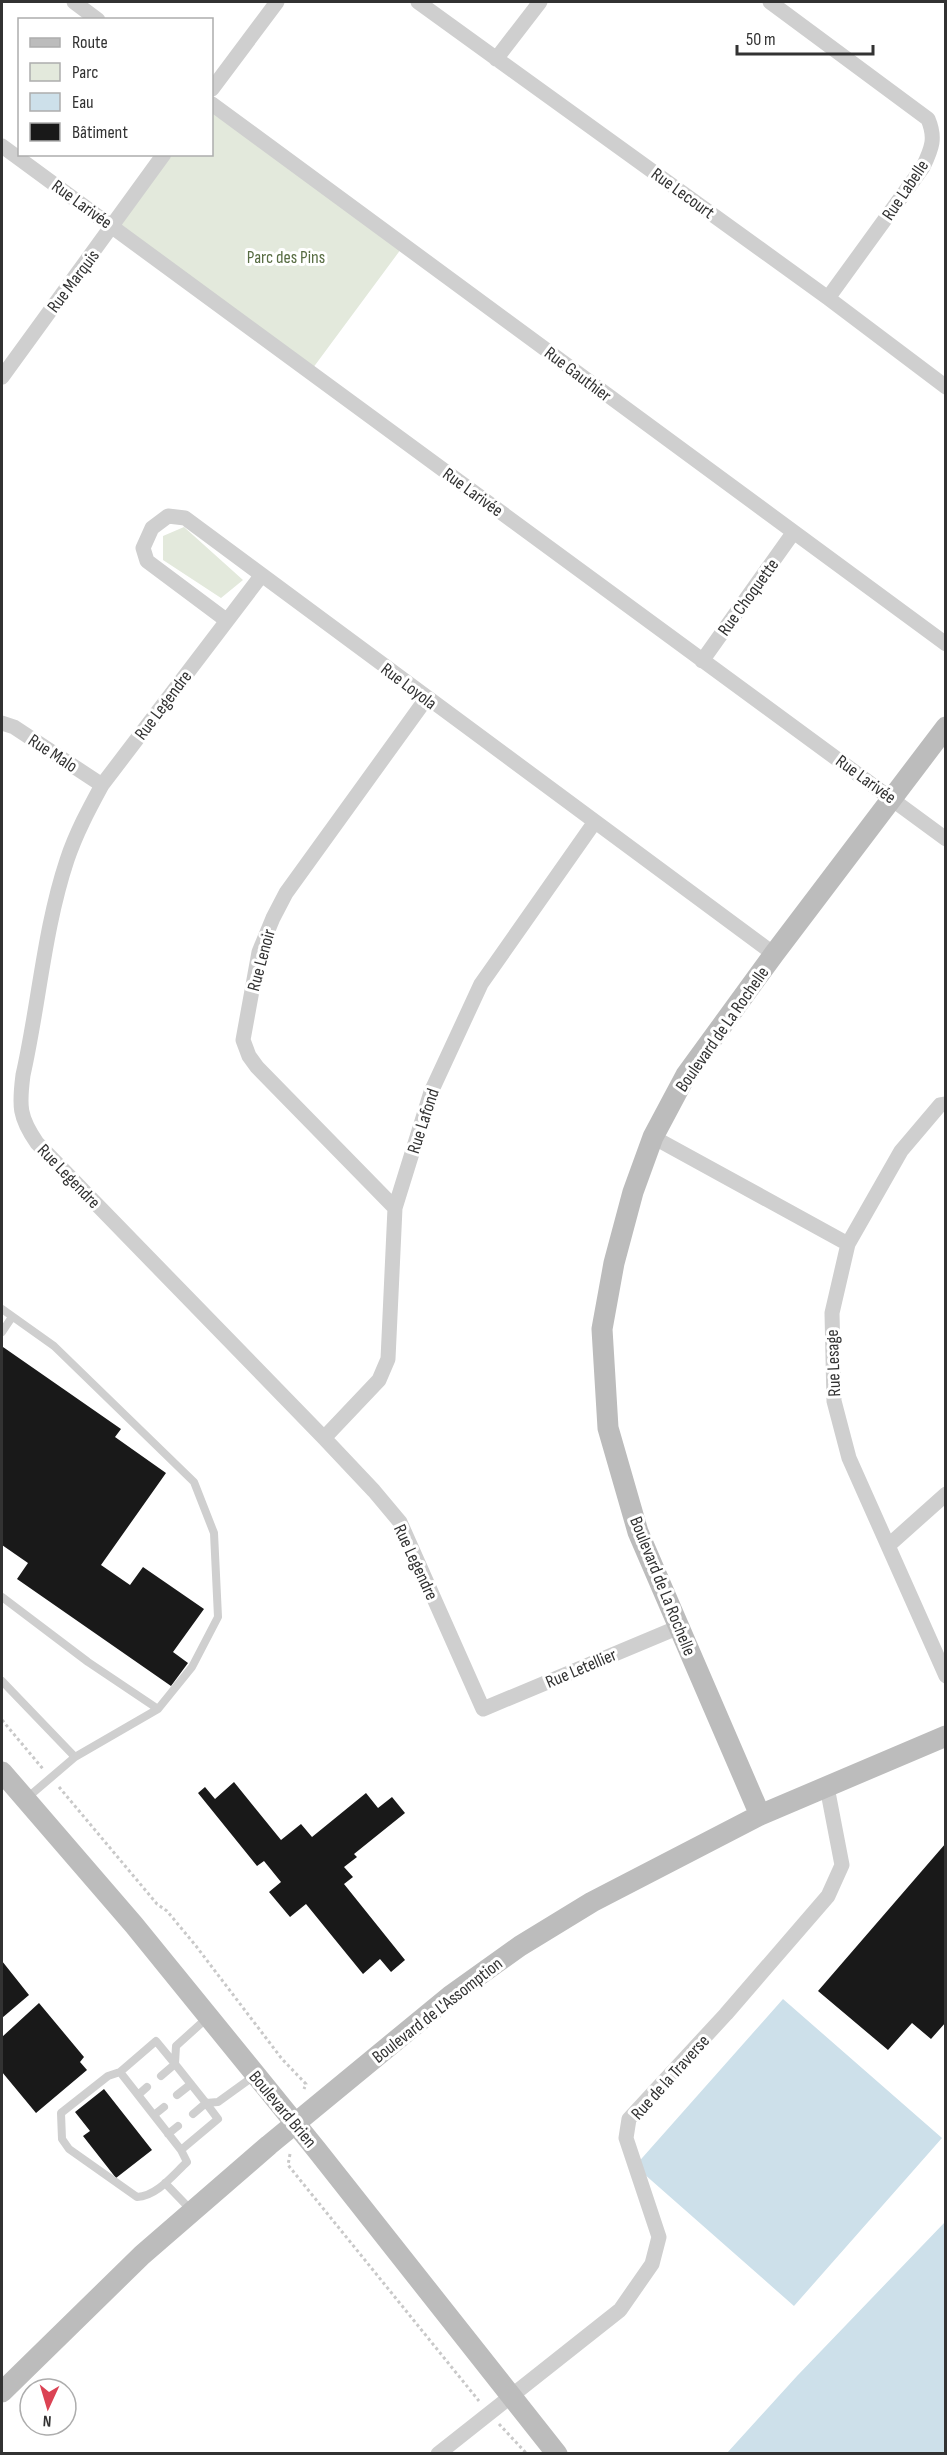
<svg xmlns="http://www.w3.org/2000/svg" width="947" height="2455" viewBox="0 0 947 2455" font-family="'Sofia Sans Condensed',sans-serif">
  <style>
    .green { fill: #e3e9dc }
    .water { fill: #cde0ea }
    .building { fill: #191919 }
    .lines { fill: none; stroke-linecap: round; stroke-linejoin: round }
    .path { stroke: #c9c9c9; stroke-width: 3; stroke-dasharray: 3 3; stroke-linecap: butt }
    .lane { stroke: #cfcfcf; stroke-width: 8 }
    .street { stroke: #cfcfcf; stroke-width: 15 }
    .secondary { stroke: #bcbcbc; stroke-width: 21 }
    .labels { text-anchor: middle; stroke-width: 6; stroke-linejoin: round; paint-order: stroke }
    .street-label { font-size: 18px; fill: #323232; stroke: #fff }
    .park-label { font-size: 18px; fill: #576c42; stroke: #fff }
  </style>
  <rect width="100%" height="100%" fill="#fff"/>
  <path class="green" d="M212,104L404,245L310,372L113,227L164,155L212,154Z
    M184,527L243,580L221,598L163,560V536Z"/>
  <path class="water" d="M783,1999L942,2138L794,2306L635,2166Z
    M945,2222V2453H727L797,2376Z"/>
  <path class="building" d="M3,1347L121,1429L115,1437L166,1473L101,1565L130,1585L143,1567L204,1609L173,1652L188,1663L171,1686L17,1579L28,1563L2,1545Z
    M234,1782L281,1840L301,1824L312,1837L366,1793L378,1808L392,1797L405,1813L354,1854L357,1857L344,1867L353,1877L344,1884L405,1960L391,1972L380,1959L363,1974L306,1904L290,1917L269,1892L281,1882L264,1861L257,1866L198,1793L205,1787L215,1799Z
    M946,1843V2022L931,2039L912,2023L888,2050L818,1991Z
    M2,1961L29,1995L2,2018Z
    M39,2003L84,2057L80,2062L87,2070L36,2113L2,2072V2037Z
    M104,2089L152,2150L116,2178L83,2136L90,2131L75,2112Z"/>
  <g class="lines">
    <path class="path" d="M2,1720L43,1769
      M59,1787L157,1904L167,1911L196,1946L282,2059L306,2084L304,2089
      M290,2154L288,2165L479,2401
      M499,2424L527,2454"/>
    <path class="lane" d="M2,1309L54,1346L194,1482L214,1533L218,1617L192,1667L158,1709
      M2,1332L12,1317
      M2,1597L88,1662L158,1709L75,1757L27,1798
      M2,1681L75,1757
      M207,2018L176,2046L175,2064L206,2103L218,2102L254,2076
      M120,2072L108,2076L61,2113L62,2139L69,2149L137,2197C157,2196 173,2175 187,2162L181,2150
      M161,2076L175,2064L156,2041L120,2072L181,2150L218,2119L206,2103L193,2114
      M138,2095L147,2087
      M177,2095L191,2084
      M154,2115L164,2107
      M168,2134L178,2126
      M165,2183L192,2211"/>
    <path class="street" d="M74,2L98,20
      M418,2L828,298L946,387
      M770,2L928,119C936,138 932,148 923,167L828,298
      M496,59L540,2
      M212,89L277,2
      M212,104L946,644
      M2,146L946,839
      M2,377L164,154
      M261,576L102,785C89,809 76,833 67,860C44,929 39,1004 23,1075C19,1106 19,1117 37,1143L324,1438L374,1491L400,1522L483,1709L679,1627
      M226,620L147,561L143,548L152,528L168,516L185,518L774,954
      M702,661L793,533
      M2,723L14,727L102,785
      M946,1104L940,1105L901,1151L848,1244L832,1313L834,1401L849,1458L946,1676
      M653,1137L848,1244
      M395,1208L257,1067L249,1056L243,1040L259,952L273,918L286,893L426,699
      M324,1438L379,1380L388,1359L395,1208L431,1092L481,984L594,823
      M889,1545L946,1494
      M438,2454L620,2310L652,2264L659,2237L626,2138L629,2119L726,2014L828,1896L842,1865L827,1787"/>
    <path class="secondary" d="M2,1772L134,1925L316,2149L557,2454
      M760,1815L638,1532L608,1428L602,1329L614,1263L633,1192L653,1137L686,1075L774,954L946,727
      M2,2392L142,2255L269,2145L450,1996L520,1946L592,1902L760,1815L946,1736"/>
  </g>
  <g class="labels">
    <g class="street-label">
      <text transform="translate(905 190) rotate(-56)" y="6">Rue Labelle</text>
      <text transform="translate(683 193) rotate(36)" y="6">Rue Lecourt</text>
      <text transform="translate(82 204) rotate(36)" y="6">Rue Larivée</text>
      <text transform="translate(73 281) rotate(-53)" y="6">Rue Marquis</text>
      <text transform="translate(578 374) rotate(37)" y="6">Rue Gauthier</text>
      <text transform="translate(473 492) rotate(36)" y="6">Rue Larivée</text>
      <text transform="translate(748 597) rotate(-54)" y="6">Rue Choquette</text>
      <text transform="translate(409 686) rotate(37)" y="6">Rue Loyola</text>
      <text transform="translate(163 705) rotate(-53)" y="6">Rue Legendre</text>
      <text transform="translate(53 753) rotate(33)" y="6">Rue Malo</text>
      <text transform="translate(866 779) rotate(36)" y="6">Rue Larivée</text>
      <text transform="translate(261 960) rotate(-75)" y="6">Rue Lenoir</text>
      <text transform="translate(722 1029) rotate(-55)" y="6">Boulevard de La Rochelle</text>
      <text transform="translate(423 1121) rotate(-72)" y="6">Rue Lafond</text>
      <text transform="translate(69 1176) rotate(46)" y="6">Rue Legendre</text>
      <text transform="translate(833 1363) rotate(-92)" y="6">Rue Lesage</text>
      <text transform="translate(416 1562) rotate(65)" y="6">Rue Legendre</text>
      <text transform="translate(663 1586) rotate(68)" y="6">Boulevard de La Rochelle</text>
      <text transform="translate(581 1668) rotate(-23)" y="6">Rue Letellier</text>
      <text transform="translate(437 2010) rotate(-38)" y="6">Boulevard de L'Assomption</text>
      <text transform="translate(670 2077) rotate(-48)" y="6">Rue de la Traverse</text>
      <text transform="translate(283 2109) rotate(50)" y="6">Boulevard Brien</text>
    </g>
    <g class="park-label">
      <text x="286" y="263">Parc des Pins</text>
    </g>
  </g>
  <rect width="947" height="2455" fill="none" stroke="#323232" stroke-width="6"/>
  <rect x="18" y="18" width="195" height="138" fill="#ffffff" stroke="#adadad" stroke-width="1.5"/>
  <rect x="30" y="38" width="30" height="9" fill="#bcbcbc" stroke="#adadad" stroke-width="1.5"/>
  <text x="72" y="48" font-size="18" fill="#323232">Route</text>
  <rect x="30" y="63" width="30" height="18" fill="#e3e9dc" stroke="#adadad" stroke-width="1.5"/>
  <text x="72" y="78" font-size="18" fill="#323232">Parc</text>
  <rect x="30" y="93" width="30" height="18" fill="#cde0ea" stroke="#adadad" stroke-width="1.5"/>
  <text x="72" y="108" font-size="18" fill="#323232">Eau</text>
  <rect x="30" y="123" width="30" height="18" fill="#191919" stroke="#adadad" stroke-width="1.5"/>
  <text x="72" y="138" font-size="18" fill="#323232">Bâtiment</text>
  <g transform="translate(48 2407) rotate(184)"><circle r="28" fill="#ffffff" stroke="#adadad" stroke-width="1.5"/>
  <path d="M0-4.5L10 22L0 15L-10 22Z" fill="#db4354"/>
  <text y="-9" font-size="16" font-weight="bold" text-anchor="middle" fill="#323232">N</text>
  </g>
  <path d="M737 45v9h136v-9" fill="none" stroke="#323232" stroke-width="3"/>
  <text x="746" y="45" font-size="18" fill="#323232" stroke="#ffffff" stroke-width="4.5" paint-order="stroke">50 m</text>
</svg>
